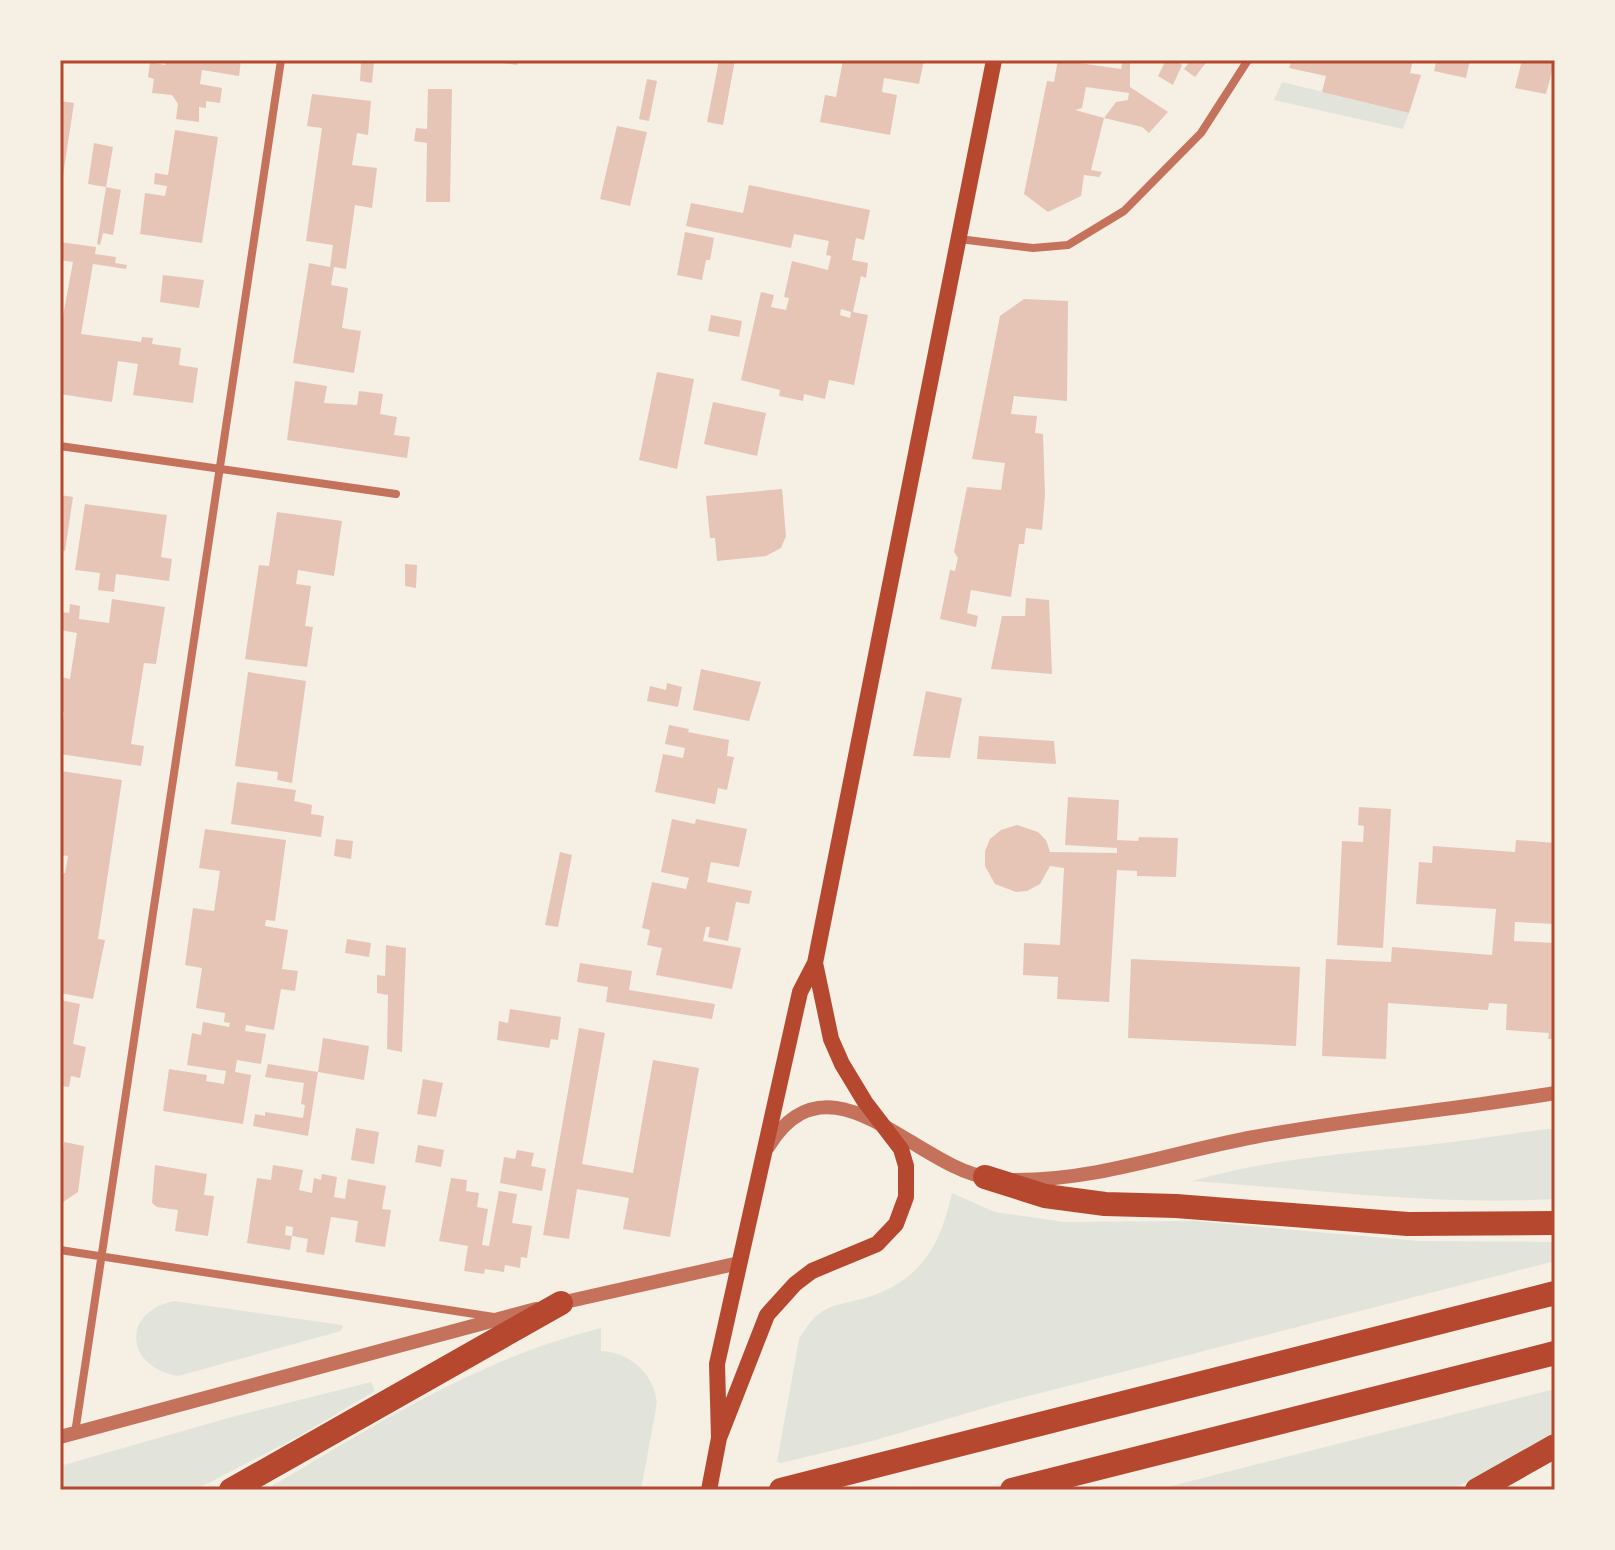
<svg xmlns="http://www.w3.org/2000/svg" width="1615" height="1550" viewBox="0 0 1615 1550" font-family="'PT Sans Narrow',sans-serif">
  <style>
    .green { fill: #e2e4dc }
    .building { fill: #e6c5b7; fill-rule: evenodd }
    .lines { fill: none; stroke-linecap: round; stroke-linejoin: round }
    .minor { stroke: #c5725c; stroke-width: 8 }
    .tertiary { stroke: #c5725c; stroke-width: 14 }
    .secondary { stroke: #b5482f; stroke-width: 16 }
    .motorway { stroke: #b5482f; stroke-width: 24 }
    .neatline { fill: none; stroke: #b5482f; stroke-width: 3 }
  </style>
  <rect width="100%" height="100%" fill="#f6efe4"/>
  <path class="green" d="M1282,82L1409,113L1403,129L1274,100Z
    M1555,1128V1199C1433,1206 1314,1189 1192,1181C1278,1156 1364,1153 1452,1142C1486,1138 1521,1132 1555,1128Z
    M952,1193L995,1212L1064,1222L1195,1221L1419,1241L1555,1242V1261L1005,1402L872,1441L781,1463L777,1462L799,1339C824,1297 838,1309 877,1294C925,1275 941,1241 952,1193Z
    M174,1301L342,1325L343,1327L341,1331L178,1376C125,1367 121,1312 174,1301Z
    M601,1328V1351C630,1352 654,1374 657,1403L641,1490H265C376,1425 474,1360 601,1328Z
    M371,1382L375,1391L301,1435L195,1490H60V1466L239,1415Z
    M1555,1389V1433L1452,1490H1155Z"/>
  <path class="building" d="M166,60H241L239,76L202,70L200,84L222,88L220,103L206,101V108L199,107V122L176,119L178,104L172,95L152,93L154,79L148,77L150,62L165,65Z
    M502,60H518L517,65L502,63Z
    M719,60H735L723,125L707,122Z
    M843,60H924L919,84L884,78L882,92L897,95L890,135L820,122L825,95L836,97Z
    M1058,60L1121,69L1123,60L1130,61V87L1168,112L1149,133L1142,127L1104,118L1116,102L1128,100L1129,93L1086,87L1082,108L1075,110L1104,118L1091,170L1102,172L1099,177L1084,175L1081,196L1048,212L1024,194L1047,81L1054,82Z
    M1166,60H1173L1182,65L1173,85L1158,76Z
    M1191,60H1208L1195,77L1184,69Z
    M1292,60H1413L1410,73L1421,75L1409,113L1322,92L1326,76L1289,68Z
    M1427,60H1470L1466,78L1434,71L1436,63Z
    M1522,60H1555L1546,94L1515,88Z
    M361,62L374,63L372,83L360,81Z
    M647,79L657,81L649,121L639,119Z
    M428,89H452L450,202H426L427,143L414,141L416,128L427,129Z
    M312,94L371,101L368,135L357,133L352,165L377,168L372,208L355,205L346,269L334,267L331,285L348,288L342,328L361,331L354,373L293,363L309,263L330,267L333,245L306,241L322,128L307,126Z
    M60,101L74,103L62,182H60Z
    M617,126L647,132L630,206L600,199Z
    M175,130L218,137L202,243L140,234L145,193L165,196L167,186L154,184L155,173L168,175Z
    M94,143L113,147L106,187L121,190L113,235L103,233L100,245L97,244L106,187L88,184Z
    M749,185L870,210L864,240L856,238L852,260L868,263L866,278L861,276L853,312L868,315L854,385L829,380L825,399L804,394L803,401L779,396L780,390L741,380L761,292L774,295L771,307L786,310L789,298L784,297L792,261L828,270L831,256L826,255L829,241L794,234L791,248L686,226L691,203L743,213ZM841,309L851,312L850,318L840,315Z
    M685,232L714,238L710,260H706L702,280L677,275Z
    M60,242L96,247L95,254L116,257L115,263L127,265L126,269L93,264L81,334L141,342L142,337L153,338L152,344L181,348L179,365L198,368L193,403L133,395L138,364L118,361L112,402L60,394V332L73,262L60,260Z
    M163,275L204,280L199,308L160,302Z
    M1024,299L1068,301L1067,401L1014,396L1011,414L1037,416L1035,433L1043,434L1045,495L1042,530L1026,528L1024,544H1019L1011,597L971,590L967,613L978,616L976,627L940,619L950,570L955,571L958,558L954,552L967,487L1001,490L1005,463L972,459L1000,316Z
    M711,315L742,321L739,337L708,331Z
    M657,372L694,379L677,469L639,460Z
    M295,381L327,386L324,403L357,405L359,391L383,394L380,414L397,417L394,435L410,437L407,458L287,440Z
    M713,402L766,413L757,456L704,444Z
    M782,489L786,536L781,548L766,556L717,561L715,538H710L706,496Z
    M60,495L73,497L65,551H60Z
    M85,504L167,515L161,557L172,559L169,581L116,574L114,592L98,590L100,573L75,570Z
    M277,512L342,521L334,576L298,570L296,584L311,586L305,626L313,627L307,667L245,659L259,565L269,566Z
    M405,564L417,565L416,588L405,586Z
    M1026,598L1049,600L1052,674L991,669L1002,616H1025Z
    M112,599L165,607L156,664L144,663L131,744L144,746L141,766L60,754L64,712L60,711V677L70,679L77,633L60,630L61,612L69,613L70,604L80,606L79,619L109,623Z
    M701,669L761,682L749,721L693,710Z
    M248,672L306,681L292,783L277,780L278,772L235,766Z
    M667,683L682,687L678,707L647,701L650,686L666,690Z
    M926,691L962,698L950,758L913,756Z
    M669,725L689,729L688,732L729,740L727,756L734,757L727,790L718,788L715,804L655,792L663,754L683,758L685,748L665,744Z
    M979,736L1054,741L1056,764L977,759Z
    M61,771L122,780L98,939L105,940L93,999L60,993V873H65L68,856L60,855Z
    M237,782L296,790L294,801L312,805L311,814L324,816L321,837L231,824Z
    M1068,797L1119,800L1117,840L1138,841L1139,837L1178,838L1176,877L1137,876V871L1117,870L1109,1002L1057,999L1058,977L1023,975L1024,943L1060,945L1064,868L1050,866L1040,884L1027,891L1016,892L995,884L985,866V851L990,839L1001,830L1017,825L1038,832L1046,840L1050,852L1117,853V848L1065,845Z
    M1359,807L1391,809L1383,948L1337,945L1342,841L1363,842L1364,826L1358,825Z
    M672,819L695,824L696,819L747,829L739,867L711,862L707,882L752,891L749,904L736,902L728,941L708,937L710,927H706L703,941L741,948L732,989L656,975L662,948L647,945L650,930L642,928L652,882L686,889L689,878L661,872Z
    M205,829L286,840L275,921L266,920L265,926L288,930L282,969L298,971L295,991L281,989L274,1030L246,1025L245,1031L266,1034L261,1064L237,1060L235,1072L251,1075L243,1124L163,1111L169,1069L207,1075L206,1081L224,1084L226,1071L187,1065L192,1033L201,1035L203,1022L229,1027L230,1023L224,1022L225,1013L196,1008L202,968L185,965L193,908L214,911L220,871L199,868Z
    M336,839L353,841L351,859L334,856Z
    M1516,840L1555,843V924L1515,922L1514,941L1555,943V1039H1548L1549,1033L1506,1030L1507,1004L1489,1003L1488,1010L1388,1003L1386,1059L1322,1056L1326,959L1391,962L1392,947L1492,955L1496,909L1416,904L1419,862L1432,863L1433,846L1515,852Z
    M560,852L572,855L558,927L545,925Z
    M347,939L371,943L369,957L345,953Z
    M386,945L406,948L402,1052L387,1049L388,995L377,993V975L385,976Z
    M1131,959L1300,967L1296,1046L1128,1038Z
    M580,963L632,971L629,990L715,1004L712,1019L606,1002L608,987L577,982Z
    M60,1000L80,1004L73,1044L86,1047L80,1078L71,1076L69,1087L60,1086Z
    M510,1009L561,1017L558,1040L551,1039L549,1048L497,1040L499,1021L508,1023Z
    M579,1028L605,1033L582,1164L633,1173L653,1060L699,1068L670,1237L623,1229L629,1198L577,1189L569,1239L543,1235Z
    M323,1038L369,1046L364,1080L318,1072Z
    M268,1064L318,1072L308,1136L253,1126L255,1114L265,1116V1112L303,1118L305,1105L301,1104L304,1083L265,1077Z
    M423,1079L443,1083L436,1117L417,1114Z
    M356,1128L379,1132L374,1164L351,1160Z
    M64,1142L84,1146L78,1192L60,1204V1152H63Z
    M418,1145L444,1150L441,1167L415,1162Z
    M517,1150L534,1153L531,1166L546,1169L542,1191L500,1183L504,1157L515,1159Z
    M155,1165L207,1174L204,1195L214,1196L208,1236L175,1231L178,1210L157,1207L152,1203Z
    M273,1165L303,1170L299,1190L312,1193L314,1178L321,1180L322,1174L337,1177L334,1197L345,1199L348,1179L386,1186L382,1209L391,1210L385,1247L355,1242L358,1221L331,1217L324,1255L306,1252L308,1239L292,1236L290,1250L247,1243L257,1178L271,1180ZM286,1226L293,1227L292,1236L285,1235Z
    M451,1178L467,1180L466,1191L479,1193L477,1207L488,1209L482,1245L489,1246L499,1191L517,1194L512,1223L532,1226L527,1258L521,1257L520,1268L505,1265L504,1272L485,1269L484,1274L464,1271L468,1246L439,1241Z"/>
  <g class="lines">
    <path class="minor" d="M959,239L1033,248L1068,245L1124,211L1201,133L1248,60
      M60,446L396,494
      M60,1250L494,1317
      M75,1433L281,60"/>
    <path class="tertiary" d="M768,1147C830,1045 917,1170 991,1178
      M1015,1180C1099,1180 1173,1152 1254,1137C1354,1118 1455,1110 1555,1093
      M556,1304L739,1263
      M60,1437L536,1309"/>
    <path class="secondary" d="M719,1438L717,1364L800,992L815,963L994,60
      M709,1490L719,1438L767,1315L795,1284L812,1271L877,1244L896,1224L906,1197V1166L901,1149L865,1102L842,1064L831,1039L815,963"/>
    <path class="motorway" d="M985,1177L1045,1196L1105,1204L1176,1206L1408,1224L1555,1223
      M231,1490L561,1303
      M781,1490L1555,1293
      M1012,1490L1555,1353
      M1477,1490L1555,1446"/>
  </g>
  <rect width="1615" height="1550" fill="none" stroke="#f6efe4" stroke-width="124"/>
  <rect x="62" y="62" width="1491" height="1426" class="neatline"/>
</svg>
